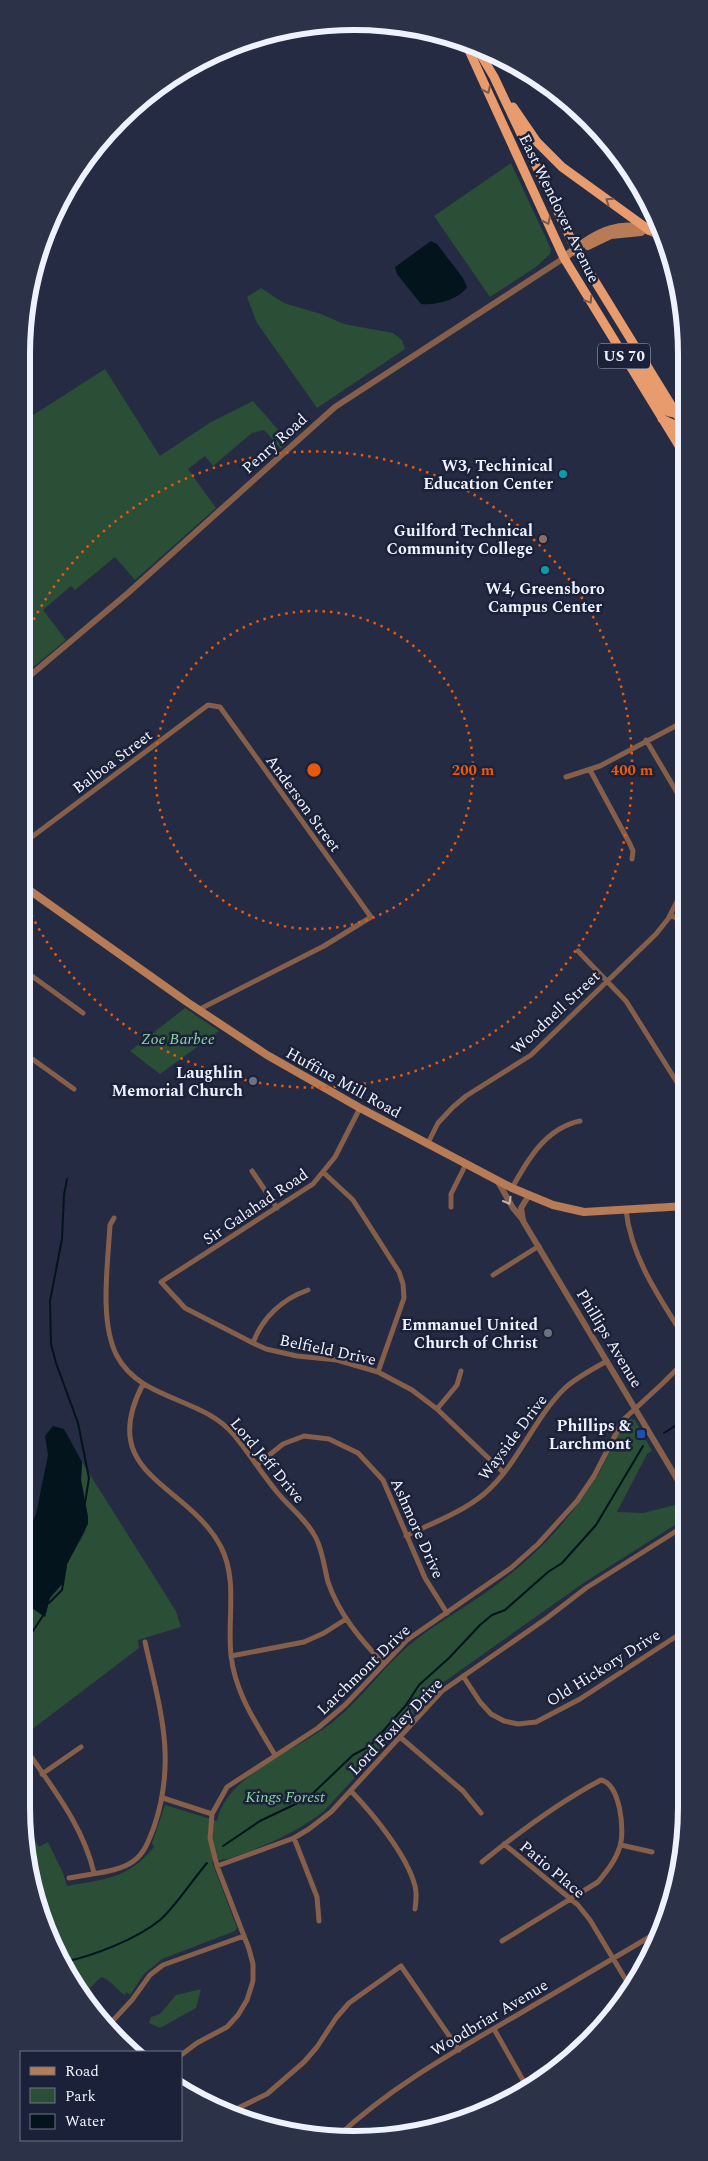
<svg xmlns="http://www.w3.org/2000/svg" width="708" height="2161" viewBox="0 0 708 2161" font-family="Spectral,serif">
  <style>
    .green { fill: #2a4e36 }
    .water { fill: #03141d }
    .lines { fill: none; stroke-linecap: round; stroke-linejoin: round }
    .stream { stroke: #03141d; stroke-width: 2 }
    .minor { stroke: #855f49; stroke-width: 5 }
    .tertiary { stroke: #855f49; stroke-width: 6 }
    .secondary { stroke: #b77b56; stroke-width: 8 }
    .trunk { stroke: #e89c6e; stroke-width: 9 }
    .oneway { stroke: #775850 }
    .oneway2 { stroke: #bfb0ad }
    .ring { fill: none; stroke: #e8590c; stroke-width: 2.5; stroke-dasharray: 2.5 5 }
    .culture-dot { fill: #0f9aa8; stroke: #1b2138; stroke-width: 2 }
    .education-dot { fill: #8d6e63; stroke: #1b2138; stroke-width: 2 }
    .worship-dot { fill: #6b7280; stroke: #1b2138; stroke-width: 2 }
    .transit-dot { fill: #1a4fb4; stroke: #1b2138; stroke-width: 2 }
    .labels { text-anchor: middle; stroke-width: 5; stroke-linejoin: round; paint-order: stroke }
    .shield { fill: #1b2138; stroke: #afb3c3; stroke-width: 1 }
    .shield-label { font-size: 15px; font-weight: bold; fill: #eef2ff }
    .street-label { font-size: 16px; fill: #eef2ff; stroke: #1b2138 }
    .poi-label { font-size: 16px; font-weight: bold; fill: #eef2ff; stroke: #1b2138; text-anchor: end }
    .park-label { font-size: 16px; font-style: italic; fill: #8ad5a2; stroke: #1b2138 }
    .rim { fill: none; stroke: #eef2ff; stroke-width: 6 }
    .centre { fill: #e8590c; stroke: #1b2138; stroke-width: 2.5 }
    .ring-label { font-size: 15px; text-anchor: middle; font-weight: bold; fill: #e8590c; stroke: #1b2138; stroke-width: 5; stroke-linejoin: round; paint-order: stroke }
  </style>
  <rect width="100%" height="100%" fill="#242b43"/>
  <path class="green" d="M511,163L551,249L550,254L536,267L490,297L434,216Z
    M261,288L284,303L321,314L344,324L393,333L402,340L405,349L317,408L257,323L247,297Z
    M105,369L160,456L211,422L253,401L288,441L281,449L264,430L252,433L213,466L205,456L188,469L216,508L135,580L115,557L75,590L71,586L43,610L66,640L26,673L27,419Z
    M185,1008L219,1031L160,1074L130,1051Z
    M631,1419L635,1420L652,1451L647,1454L617,1512L643,1513L683,1503L686,1508V1518L585,1582L441,1684L324,1811C298,1832 259,1849 227,1859C222,1860 217,1860 212,1862L237,1928L235,1931L162,1959L144,1974L130,1995L126,1992L125,1995C116,1990 112,1980 101,1977L84,1994L46,1934L28,1872L22,1817L39,1847L48,1842L63,1873L67,1886C105,1879 128,1879 154,1847L152,1843L165,1805L217,1821C226,1774 299,1750 334,1721C361,1699 382,1669 408,1646C438,1621 474,1603 504,1579C543,1549 573,1515 599,1473C608,1459 618,1425 631,1419Z
    M82,1462L176,1611L181,1627L138,1640L139,1648L22,1737V1601L45,1617L50,1598L62,1584L66,1566L85,1532L88,1517L81,1480Z
    M201,1989L196,2008L160,2028L149,2023L151,2017L160,2014L176,1995Z"/>
  <path class="water" d="M431,241L437,244L463,278L467,287C460,299 434,306 421,304L397,274L395,267Z
    M53,1426L64,1429L82,1462L81,1480L88,1517V1524L66,1566L62,1584L50,1598L45,1617L22,1601V1545L36,1514L48,1455L45,1436Z"/>
  <g class="lines">
    <path class="stream" d="M67,1179L64,1195L62,1239L50,1301L51,1344L56,1363L78,1423L89,1478L85,1503
      M664,1433L686,1419
      M49,1603L62,1590L66,1566
      M22,1648L44,1614
      M223,1846L260,1821L308,1798L353,1755L370,1746L406,1705L419,1685L449,1658L480,1625L492,1615L505,1610L548,1572L562,1563L596,1525L643,1446
      M64,1962C93,1956 137,1939 160,1920C175,1907 193,1879 207,1863"/>
    <path class="minor" d="M677,414L684,409
      M646,740L685,806
      M590,770L630,844L633,851L632,859
      M566,777L600,766L685,721
      M25,842L208,705L220,707L371,917L324,946L198,1010
      M671,915L676,918L685,932
      M578,951L626,1001L685,1095
      M25,971L83,1013
      M24,1053L74,1089
      M360,1108L335,1157L313,1184L161,1282L185,1308L253,1343L266,1349L297,1356L337,1360L378,1372L412,1390L437,1409L504,1473
      M428,1143L438,1123L453,1107L466,1096L531,1055L656,934L668,919L685,886
      M252,1171L277,1208
      M324,1173L353,1200L399,1272L403,1284L404,1298L378,1372
      M512,1188C528,1159 546,1128 580,1121
      M451,1207V1194L466,1164
      M626,1210C631,1258 661,1300 686,1340
      M114,1218L110,1225C108,1263 99,1322 117,1356C141,1401 203,1397 234,1435C249,1453 262,1474 277,1492C290,1508 307,1520 316,1538C323,1552 324,1567 328,1582C339,1614 360,1639 383,1663
      M493,1275L539,1246
      M253,1343C262,1318 282,1299 308,1290
      M143,1384C95,1476 188,1483 221,1547C238,1580 227,1620 231,1655C235,1693 256,1723 275,1755
      M437,1409L457,1385L461,1371
      M257,1465L283,1444L304,1436L329,1439L358,1453L383,1480L425,1578L447,1613
      M406,1536C432,1523 461,1513 484,1494C518,1465 533,1419 565,1388C577,1377 593,1369 607,1361
      M231,1656L304,1642L324,1633L346,1619
      M463,1676L480,1702L491,1714L504,1721L518,1724L536,1722L580,1699L686,1630
      M400,1737L463,1791L481,1813
      M22,1743C49,1784 83,1824 94,1873
      M42,1774L81,1747
      M351,1791C373,1814 407,1855 415,1886C417,1893 416,1902 415,1909
      M163,1798L212,1814
      M294,1838L317,1897L319,1921
      M504,1844L578,1905L590,1920L632,1990
      M621,1845L652,1852
      M482,1862C519,1832 559,1802 601,1780C620,1784 625,1830 620,1846C616,1860 607,1871 598,1882L502,1941
      M217,1866L294,1838L309,1829L331,1812L442,1691L547,1618L586,1588L686,1525
      M69,1878C88,1874 112,1873 129,1864C144,1856 148,1842 154,1827C177,1759 160,1709 145,1642
      M106,2028L132,2000L150,1975L163,1965L244,1936
      M494,2029L528,2089
      M112,2034L134,2052
      M181,2055L197,2043L227,2027L238,2015L247,2000L253,1981V1964L249,1949L217,1866L210,1838L212,1814L227,1787L318,1728L345,1705L407,1640L511,1568L538,1544L577,1501L594,1476L623,1420L663,1383L686,1360
      M230,2112L267,2094L304,2062L317,2047L336,2018L349,2003L401,1966L459,2050
      M336,2138C390,2087 455,2051 519,2014C567,1986 615,1957 663,1929"/>
    <path class="tertiary" d="M26,679L128,593L335,407L564,258
      M497,1180L513,1208L523,1220
      M529,1195L521,1208L523,1221L686,1494"/>
    <path class="secondary" d="M588,246L611,235L641,232
      M564,258C593,233 626,213 662,238
      M25,887L187,1002L267,1055L360,1108L512,1188L553,1205L584,1212L686,1206"/>
    <path class="trunk" d="M467,46L564,258L684,454
      M478,50L494,77L577,252L684,426
      M513,107L537,142L562,167L649,230
      M633,362L638,367L663,407L669,412L677,414
      M662,419L673,424L684,440"/>
  </g>
  <defs><path id="oneway-chevron" d="M-2-3.5L2.5 0L-2 3.5" fill="none" stroke-width="1.6" stroke-linecap="round" stroke-linejoin="round" transform="scale(1.25)"/></defs>
  <g class="oneway">
    <use href="#oneway-chevron" transform="translate(487 90) rotate(65)"/>
    <use href="#oneway-chevron" transform="translate(609 201) rotate(-146)"/>
    <use href="#oneway-chevron" transform="translate(547 221) rotate(65)"/>
    <use href="#oneway-chevron" transform="translate(589 300) rotate(58)"/>
  </g>
  <use class="oneway2" href="#oneway-chevron" transform="translate(508 1201) rotate(60)"/>
  <g class="ring">
    <circle cx="314" cy="770" r="159"/>
    <path d="M27 633A318 318 0 1 1 26 904"/>
  </g>
  <g class="culture-dot">
    <circle cx="563" cy="474" r="5"/>
    <circle cx="545" cy="570" r="5"/>
  </g>
  <circle class="education-dot" cx="543" cy="539" r="5"/>
  <g class="worship-dot">
    <circle cx="253" cy="1081" r="5"/>
    <circle cx="548" cy="1333" r="5"/>
  </g>
  <rect class="transit-dot" x="636" y="1429" width="10" height="10" rx="2.5"/>
  <g class="labels">
    <rect class="shield" x="598" y="343.5" width="52" height="25" rx="4"/>
    <g class="shield-label">
      <text x="624" y="361">US 70</text>
    </g>
    <g class="street-label">
      <text transform="translate(560 208) rotate(64)" y="6">East Wendover Avenue</text>
      <text transform="translate(274 443) rotate(-42)" y="6">Penry Road</text>
      <text transform="translate(112 761) rotate(-37)" y="6">Balboa Street</text>
      <text transform="translate(304 803) rotate(54)" y="6">Anderson Street</text>
      <text transform="translate(555 1012) rotate(-43)" y="6">Woodnell Street</text>
      <text transform="translate(344 1082) rotate(29)" y="6">Huffine Mill Road</text>
      <text transform="translate(255 1206) rotate(-34)" y="6">Sir Galahad Road</text>
      <text transform="translate(610 1338) rotate(59)" y="6">Phillips Avenue</text>
      <text transform="translate(328 1349) rotate(12)" y="6">Belfield Drive</text>
      <text transform="translate(512 1437) rotate(-53)" y="6">Wayside Drive</text>
      <text transform="translate(268 1460) rotate(50)" y="6">Lord Jeff Drive</text>
      <text transform="translate(418 1528) rotate(66)" y="6">Ashmore Drive</text>
      <text transform="translate(603 1667) rotate(-32)" y="6">Old Hickory Drive</text>
      <text transform="translate(363 1669) rotate(-44)" y="6">Larchmont Drive</text>
      <text transform="translate(395 1726) rotate(-46)" y="6">Lord Foxley Drive</text>
      <text transform="translate(553 1869) rotate(40)" y="6">Patio Place</text>
      <text transform="translate(489 2017) rotate(-31)" y="6">Woodbriar Avenue</text>
    </g>
    <g class="poi-label">
      <text x="553" y="471">W3, Techinical<tspan x="553" dy="18">Education Center</tspan></text>
      <text x="533" y="536">Guilford Technical<tspan x="533" dy="18">Community College</tspan></text>
      <text x="545" y="594" text-anchor="middle">W4, Greensboro<tspan x="545" dy="18">Campus Center</tspan></text>
      <text x="243" y="1078">Laughlin<tspan x="243" dy="18">Memorial Church</tspan></text>
      <text x="538" y="1330">Emmanuel United<tspan x="538" dy="18">Church of Christ</tspan></text>
      <text x="631" y="1431">Phillips &amp;<tspan x="631" dy="18">Larchmont</tspan></text>
    </g>
    <g class="park-label">
      <text x="178" y="1044">Zoe Barbee</text>
      <text x="285" y="1802">Kings Forest</text>
    </g>
  </g>
  <path d="M0 0H708V2161H0ZM354 30H354A324 324 0 0 1 678 354V1807A324 324 0 0 1 354 2131H354A324 324 0 0 1 30 1807V354A324 324 0 0 1 354 30Z" fill="#2c3248" fill-rule="evenodd"/>
  <path class="rim" d="M354 30H354A324 324 0 0 1 678 354V1807A324 324 0 0 1 354 2131H354A324 324 0 0 1 30 1807V354A324 324 0 0 1 354 30Z"/>
  <circle cx="314" cy="770" r="8" class="centre"/>
  <g class="ring-label">
    <text x="473" y="775">200 m</text>
    <text x="632" y="775">400 m</text>
  </g>
  <rect x="20" y="2051" width="162" height="90" fill="#1b2138" stroke="#6f7588"/>
  <rect x="30" y="2067" width="25" height="8" fill="#b77b56" stroke="#6f7588"/>
  <text x="65" y="2076" font-size="15" fill="#eef2ff">Road</text>
  <rect x="30" y="2088" width="25" height="15" fill="#2a4e36" stroke="#6f7588"/>
  <text x="65" y="2101" font-size="15" fill="#eef2ff">Park</text>
  <rect x="30" y="2114" width="25" height="15" fill="#03141d" stroke="#6f7588"/>
  <text x="65" y="2126" font-size="15" fill="#eef2ff">Water</text>
</svg>
